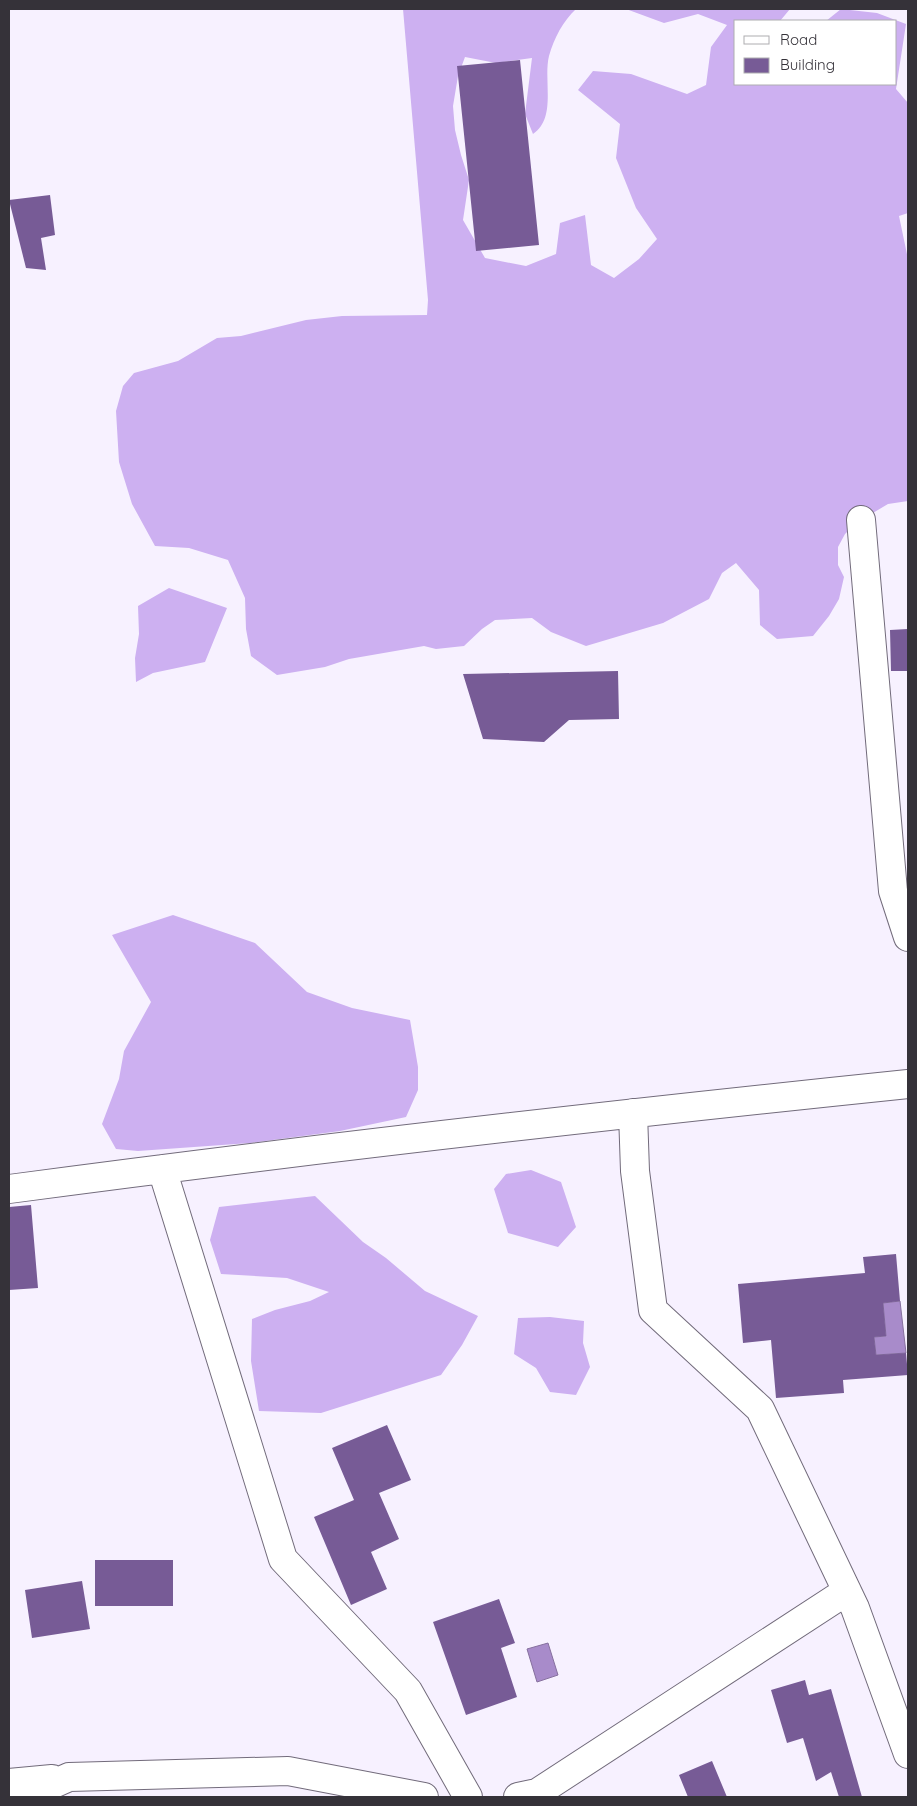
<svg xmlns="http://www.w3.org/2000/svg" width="917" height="1806" viewBox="0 0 917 1806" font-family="Quicksand,sans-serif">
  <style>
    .forest { fill: #cdb0f1 }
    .water { fill: #a88bca; stroke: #86709e }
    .building { fill: #775b96 }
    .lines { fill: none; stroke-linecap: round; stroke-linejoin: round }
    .minor-casing { stroke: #726b7b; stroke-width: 30 }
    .minor { stroke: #fff; stroke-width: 28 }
  </style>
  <rect width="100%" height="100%" fill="#f7f1ff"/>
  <path class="forest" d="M403,9H576C563,21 554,38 549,56C543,80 557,118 533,134L525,114L532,58L496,63L465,57L458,76L453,106L455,130L461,155L469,180L463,220L485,258L526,266L556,254L560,223L585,215L591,265L614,278L639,259L657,239L636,208L616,158L620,124L578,90L593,71L631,74L687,94L706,85L711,47L727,25L698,14L664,23L626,9H790L780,21H736V84H896V21H826L841,9L877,13L906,24L896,89L908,103V213L899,216L908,259V501L888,504L856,523L845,534L838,547V565L844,577L839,599L829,616L813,636L777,639L760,625L759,590L736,563L722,573L709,599L663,623L586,646L551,632L532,618L495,620L482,629L464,646L436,649L424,646L349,659L325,667L277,675L251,656L246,629L245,598L228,560L189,548L155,546L132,504L119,462L116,411L123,386L134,373L178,361L217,338L241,336L306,320L342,316L427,315L428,300Z
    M169,588L227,608L205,662L153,673L136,682L135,658L139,634L138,606Z
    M173,915L255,943L307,992L352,1008L410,1020L418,1067V1090L406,1117L340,1131L250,1143L138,1151L116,1149L102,1124L119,1079L124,1051L151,1002L112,935Z
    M531,1170L561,1182L576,1227L558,1247L508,1233L494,1189L506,1174Z
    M315,1196L363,1242L386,1258L425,1291L478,1316L462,1345L441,1375L321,1413L259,1411L251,1361L252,1319L275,1310L310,1301L329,1292L287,1278L221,1274L210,1240L219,1207Z
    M550,1317L584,1321L583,1343L590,1367L576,1395L550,1392L536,1368L514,1354L518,1318Z"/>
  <path class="water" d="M900,1301L906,1353L876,1355L874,1337L886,1336L883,1303Z
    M548,1643L558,1675L537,1682L527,1649Z"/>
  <path class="building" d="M520,60L539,245L476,251L457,66Z
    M50,195L55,235L41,238L46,270L26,268L9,200Z
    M908,629V671H891L890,630Z
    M618,671L619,719L569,720L544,742L483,739L463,674Z
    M31,1205L38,1288L9,1290V1207Z
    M896,1254L900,1301L883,1303L886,1336L874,1337L876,1355L906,1353L908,1375L843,1380L844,1393L776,1398L771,1340L743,1343L738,1284L865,1273L863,1257Z
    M387,1425L411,1480L379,1493L399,1539L371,1552L387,1589L351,1605L314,1517L354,1500L332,1448Z
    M95,1560H173V1606H95Z
    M82,1581L90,1629L32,1638L25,1590Z
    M499,1599L515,1643L501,1648L517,1697L466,1715L433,1622Z
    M805,1680L809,1695L831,1689L862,1797H839L831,1772L816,1781L803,1738L787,1743L771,1690Z
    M712,1761L727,1797H688L679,1775Z"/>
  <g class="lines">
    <defs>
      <path id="minor" d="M861,520L893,891L908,937
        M633,1113L635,1171L653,1310L760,1409L855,1608L908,1754
        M162,1169L283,1559L408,1691L468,1797
        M9,1189C308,1149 608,1115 908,1084
        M9,1783L52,1779
        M29,1797L31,1794L69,1777L288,1771L424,1797
        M518,1797L537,1793L847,1591"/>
    </defs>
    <use href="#minor" class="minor-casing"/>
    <use href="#minor" class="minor"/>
  </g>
  <rect width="917" height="1806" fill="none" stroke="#353239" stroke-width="20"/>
  <rect x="734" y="20" width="162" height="65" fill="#ffffff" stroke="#aeadb0"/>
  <rect x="744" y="36" width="25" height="8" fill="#ffffff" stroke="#aeadb0"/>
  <text x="780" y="45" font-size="15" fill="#353239">Road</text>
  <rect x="744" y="58" width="25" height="15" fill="#775b96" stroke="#aeadb0"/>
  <text x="780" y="70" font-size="15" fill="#353239">Building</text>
</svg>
